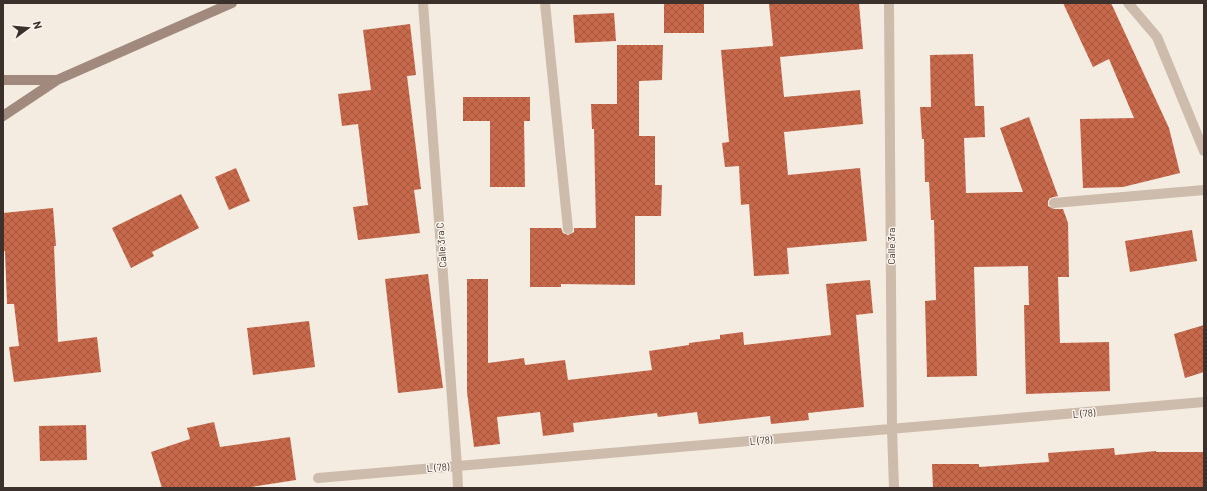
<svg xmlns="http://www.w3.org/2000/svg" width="1207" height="491" viewBox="0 0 1207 491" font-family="Barlow,sans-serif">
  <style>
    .building { fill: url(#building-cross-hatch) }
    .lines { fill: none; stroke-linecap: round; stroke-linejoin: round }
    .lane { stroke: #cdbbac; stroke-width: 10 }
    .street { stroke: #cdbbac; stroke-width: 10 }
    .secondary { stroke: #a18a7d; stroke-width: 10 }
    .labels { text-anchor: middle; stroke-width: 3; stroke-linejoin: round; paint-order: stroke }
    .street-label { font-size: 10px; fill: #3b302b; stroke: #fbf5ee }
  </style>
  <defs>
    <pattern id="building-cross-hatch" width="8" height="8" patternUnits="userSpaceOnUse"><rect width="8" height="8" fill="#c8694b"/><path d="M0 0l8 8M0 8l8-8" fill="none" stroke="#a4573f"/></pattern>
  </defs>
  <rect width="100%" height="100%" fill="#f4ebe1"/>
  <path class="building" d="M664,3H704V33H664Z
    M769,3H859L863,49L780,57L784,97L860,90L863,124L784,132L788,175L860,168L867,241L787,248L789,274L754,276L749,204L741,205L739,166L725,167L722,143L729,142L721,50L773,46Z
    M1063,3H1111L1169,128L1180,173L1123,187L1083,188L1080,119L1134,118L1109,59L1093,67Z
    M614,13L616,41L575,43L573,15Z
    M410,24L416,75L407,76L421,189L414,190L420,233L358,240L353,207L368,205L358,124L342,126L338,94L371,90L363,30Z
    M617,45H663L662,80L639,81V136H655V185H662L661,216H635V285L561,284V287H530V228H561L563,233L568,235L574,232V228H596L594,129H592L591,104H617Z
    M973,54L975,106H984L985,137L964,138L966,193L1023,192L1000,128L1029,117L1058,196L1050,198L1048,201V206L1054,209H1063L1068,223L1069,277H1058L1060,343L1109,342L1110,391L1026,394L1024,305H1029L1028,266L974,267L977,376L927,377L925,301L936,300L934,220H931L929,182H925L924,139H922L920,107H931L930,55Z
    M463,97H530V121H524L525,187H490V121H463Z
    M236,168L250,201L229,210L215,177Z
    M181,194L199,228L152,252L154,256L131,268L112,228Z
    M53,208L56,246H54L58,342L97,337L101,372L14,382L9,347L19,346L14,304H7L5,251H3V213Z
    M1192,230L1197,261L1130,272L1125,241Z
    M428,274L443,388L398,393L385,279Z
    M467,279H488V363L524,358L525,365L565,360L568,380L652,370L649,351L689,345V343L720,339V335L743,332L744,345L831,335L826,284L870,280L873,313L856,315L864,407L808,413L809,420L771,424L770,416L699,424L697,412L658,417L657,413L573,423L574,432L543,436L540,412L497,417L500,444L474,447L467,392Z
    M309,321L315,367L253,375L247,328Z
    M1204,325V372L1185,378L1174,334Z
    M214,422L220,447L290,437L296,480L245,488H162L151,452L190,439L187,428Z
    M86,425L87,460L40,461L39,426Z
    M1114,448L1115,455L1156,451V452H1204V488H933L932,464H979V467L1049,462L1048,453Z"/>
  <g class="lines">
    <path class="lane" d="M1128,3L1157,37L1204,151
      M1054,203L1204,190"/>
    <path class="street" d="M423,3L457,466L458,488
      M545,3L568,229
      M889,3L892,429L894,488
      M318,478L1204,402"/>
    <path class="secondary" d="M3,80H57
      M3,116L57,80L232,3"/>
  </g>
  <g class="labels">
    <g class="street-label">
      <text transform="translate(441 245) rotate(-94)" y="4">Calle 3ra C</text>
      <text transform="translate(891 246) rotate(-90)" y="4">Calle 3ra</text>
      <text transform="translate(1084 413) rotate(-5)" y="4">L (78)</text>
      <text transform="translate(761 440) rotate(-5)" y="4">L (78)</text>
      <text transform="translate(438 467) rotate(-5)" y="4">L (78)</text>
    </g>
  </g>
  <rect width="1207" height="491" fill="none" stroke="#3b302b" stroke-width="8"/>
  <g transform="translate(28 28) rotate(74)" stroke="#fbf5ee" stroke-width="3" paint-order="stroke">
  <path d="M0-3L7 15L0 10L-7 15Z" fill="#3b302b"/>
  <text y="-6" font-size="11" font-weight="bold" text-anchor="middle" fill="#3b302b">N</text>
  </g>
</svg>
